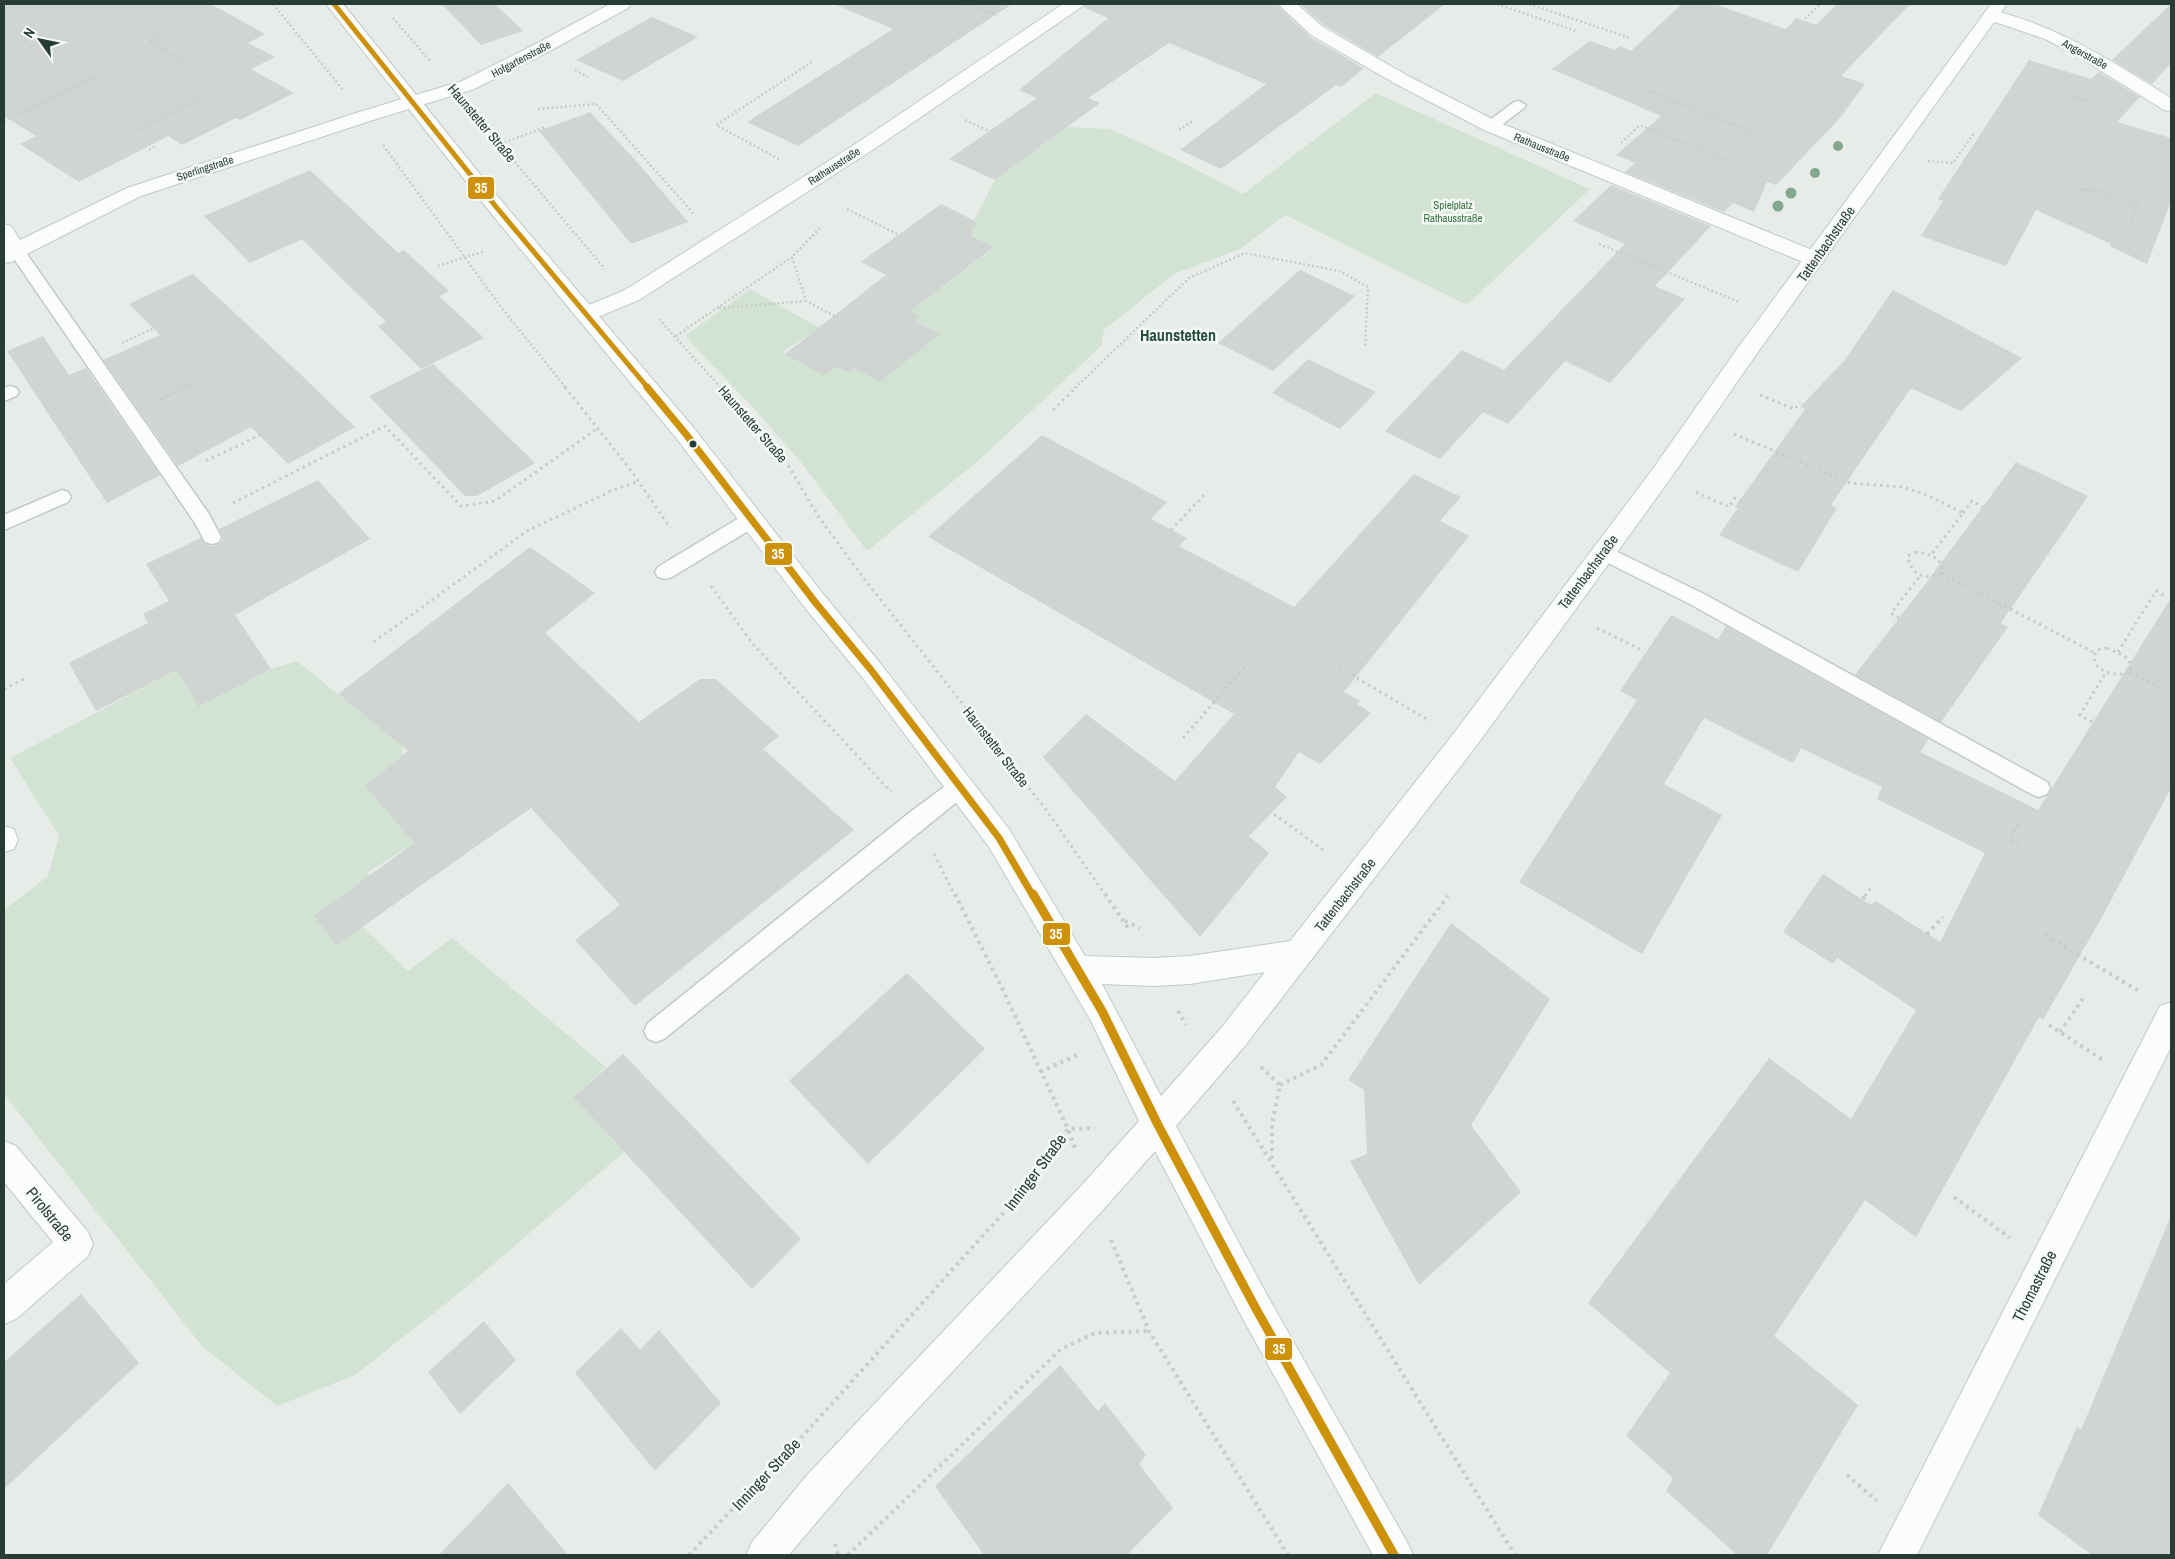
<svg xmlns="http://www.w3.org/2000/svg" width="2175" height="1559" viewBox="0 0 2175 1559" font-family="'Archivo Narrow',sans-serif">
  <style>
    .green { fill: #d2e3d4 }
    .building { fill: #d0d4d2 }
    .lines { fill: none; stroke-linecap: round; stroke-linejoin: round }
    .lane-casing { stroke: #c4c9c6; stroke-width: 3 }
    .street-casing { stroke: #c4c9c6; stroke-width: 2 }
    .secondary-casing { stroke: #c3c9c6; stroke-width: 2 }
    .path-far2 { stroke: #c7cdc9; stroke-width: 2.5; stroke-dasharray: 2 2.5; stroke-linecap: butt }
    .path-far1 { stroke: #c7cdc9; stroke-width: 3; stroke-dasharray: 2.5 4; stroke-linecap: butt }
    .path { stroke: #c7cdc9; stroke-width: 4; stroke-dasharray: 3 4.5; stroke-linecap: butt }
    .lane { fill: #fbfcfc; fill-rule: evenodd }
    .street { fill: #fbfcfc; fill-rule: evenodd }
    .secondary { fill: #fbfcfc; fill-rule: evenodd }
    .bus-1-far2-casing { stroke: #f6faf7; stroke-width: 8 }
    .bus-1-far1-casing { stroke: #f6faf7; stroke-width: 11 }
    .bus-1-casing { stroke: #f6faf7; stroke-width: 13 }
    .bus-1-far2 { stroke: #cd910a; stroke-width: 5 }
    .bus-1-far1 { stroke: #cd910a; stroke-width: 7 }
    .bus-1 { stroke: #cd910a; stroke-width: 9 }
    .tree { fill: #85a78d }
    .bus-dot { fill: #273d33; stroke: #f6faf7; stroke-width: 2 }
    .labels { text-anchor: middle; stroke-width: 5; stroke-linejoin: round; paint-order: stroke }
    .far-street-label { font-size: 11px; fill: #273d33; stroke: #f6faf7 }
    .far-park-label { font-size: 11px; fill: #356f41; stroke: #f6faf7 }
    .street-label { font-size: 14px; fill: #273d33; stroke: #f6faf7 }
    .far-district-label { font-size: 16px; font-weight: bold; fill: #254d3c; stroke: #f6faf7 }
    .near-street-label { font-size: 16px; fill: #273d33; stroke: #f6faf7 }
    .line-badge { stroke: #f6faf7; stroke-width: 2 }
    .badge-label { font-size: 14px; text-anchor: middle; font-weight: bold; fill: #fff }
  </style>
  <rect width="100%" height="100%" fill="#e7ece9"/>
  <path class="green" d="M1376,93L1590,189L1467,305L1285,215L1240,249L1174,274L1104,330L1101,346L978,461L867,551L800,461L756,411L685,336L750,289L820,328L782,352L824,376L837,367L849,373L855,368L939,334L915,321L921,316L911,311L994,248L971,236L975,232L970,230L979,223L974,220L995,180L1068,127L1109,129L1170,156L1243,194Z
    M297,661L402,746L403,755L365,786L414,843L367,873L398,901L363,927L408,971L452,938L606,1067L573,1097L624,1152L463,1290L355,1375L277,1406L202,1346L4,1094V910L48,876L59,836L10,758L177,670L200,707L271,669Z"/>
  <path class="building" d="M4,4H211L265,34L248,43L275,57L251,69L294,93L240,120L236,118L182,145L168,136L79,182L20,144L36,136L4,116Z
    M442,4H495L523,31L481,45Z
    M834,4H1012L798,146L747,122L893,29Z
    M1085,4H1276L1310,37L1364,68L1341,87L1336,85L1221,169L1180,150L1266,84L1169,43L1088,98L1100,103L995,180L949,159L1037,98L1019,90L1108,18L1083,7Z
    M1300,4H1445L1378,57L1324,25Z
    M1682,4H1714L1786,29L1796,18L1816,25L1837,4H1910L1841,76L1865,84L1839,119L1776,185L1767,182L1754,212L1733,203L1724,212L1625,172L1635,163L1616,155L1661,116L1552,69L1590,41L1615,50L1620,46L1631,51Z
    M2171,4V63L2152,84L2112,60Z
    M652,17L698,37L623,81L576,60Z
    M2029,60L2091,79L2099,72L2140,97L2117,122L2171,138V201L2147,264L2110,246L2111,244L2036,210L2006,266L1921,236L1943,201L1938,199Z
    M590,112L638,163L688,222L631,244L539,131Z
    M310,170L398,253L404,250L449,291L439,296L484,338L421,369L378,326L386,322L302,239L250,263L204,216Z
    M1611,185L1711,226L1655,286L1685,299L1610,383L1565,361L1508,424L1483,412L1440,459L1385,431L1462,350L1504,370L1625,244L1573,221Z
    M941,204L979,223L970,230L975,232L971,236L994,247L911,311L921,316L915,321L940,334L880,382L855,368L849,373L837,367L824,376L785,354L886,275L861,262Z
    M1300,270L1355,296L1273,371L1218,343Z
    M193,274L298,372L355,427L288,464L251,427L178,466L103,360L160,335L129,304Z
    M1893,290L2022,358L1961,411L1911,388L1831,505L1837,508L1798,572L1719,535L1738,508L1735,507L1805,409L1800,407L1844,361Z
    M43,336L69,375L86,368L160,475L107,503L7,351Z
    M1308,359L1376,392L1340,429L1272,393Z
    M433,364L483,412L535,463L477,496H465L369,396Z
    M1042,435L1167,502L1151,519L1187,538L1179,546L1294,607L1414,474L1461,497L1440,521L1469,536L1344,692L1360,701L1357,704L1371,713L1320,764L1299,752L1275,787L1287,797L1249,836L1269,853L1200,937L1043,757L1086,714L1175,781L1234,714L928,537Z
    M2016,462L2088,496L2001,623L2008,627L1941,722L1855,675L1926,583Z
    M318,480L370,539L235,615L271,669L199,707L177,670L96,711L69,663L148,623L143,614L169,601L146,564L201,538L204,544L211,546L220,544L223,538L219,529Z
    M530,547L595,593L545,633L639,722L700,679H716L779,736L763,749L854,830L635,1006L575,940L620,905L531,808L336,945L314,916L414,843L365,786L408,751L338,694Z
    M2171,598V788L2102,917L2043,1020L2039,1017L1916,1237L1865,1200L1774,1336L1858,1405L1767,1555H1737L1666,1491L1673,1478L1626,1436L1670,1373L1588,1303L1769,1058L1851,1119L1916,1010L1837,958L1833,964L1783,932L1823,874L1871,905L1876,901L1940,942L1985,853L1877,799L1882,787L1801,748L1793,763L1704,718L1664,784L1722,815L1642,954L1519,882L1637,700L1620,691L1671,615L1718,639L1726,626L1929,739L1920,752L2038,810Z
    M1451,923L1550,999L1471,1125L1521,1192L1419,1285L1350,1161L1367,1154L1364,1090L1348,1080Z
    M907,973L985,1049L868,1164L789,1081Z
    M623,1054L801,1239L752,1289L573,1097Z
    M2171,1216V1555H2092L2038,1515L2077,1427L2081,1430Z
    M81,1294L139,1363L4,1489V1362Z
    M484,1321L516,1360L460,1414L428,1372Z
    M621,1328L640,1350L659,1330L721,1403L655,1471L575,1373Z
    M1060,1365L1098,1411L1105,1403L1146,1455L1139,1464L1173,1508L1127,1555H984L935,1486Z
    M508,1483L568,1555H439Z"/>
  <g class="lines">
    <defs>
      <path id="lane" d="M1519,101L1526,105L1524,108L1496,129H1486L1484,126L1486,123L1514,102Z
        M16,245L22,247L209,514L221,537L219,542L212,544L205,542L195,523L8,250L10,247Z
        M10,386L16,388L19,392L16,396L4,401V388Z
        M62,490L68,492L71,497L68,502L4,530V515Z
        M751,513L758,515L760,520L758,525L672,577L665,579L658,577L655,572L658,567L744,515Z
        M1603,545L1704,594L2047,782L2050,788L2047,794L2039,797L2031,794L1690,604L1596,557L1594,552L1596,547Z
        M960,778L968,781L971,787L968,793L664,1039L656,1042L648,1039L644,1031L648,1023L909,813L952,781Z"/>
      <path id="street" d="M610,4H631L628,8L546,53L474,89L370,121L141,196L11,262L4,263V224L11,226L20,240L127,188L356,113L462,81L534,45Z
        M1063,4H1083L1080,8L874,149L639,300L593,319L586,321L579,319L575,314L579,309L625,290L860,141Z
        M1278,4H1297L1323,27L1408,76L1498,122L1822,254L1825,259L1822,264L1815,265L1808,264L1484,130L1396,84L1311,35Z
        M1992,10C2060,27 2113,62 2171,98V111L2164,110L2079,57L2045,39L1986,19L1983,15L1986,11Z
        M4,826L14,829L18,840L14,849L4,852Z
        M2171,1002V1047L1917,1555H1878L2160,1006Z
        M4,1141L16,1146L88,1232L93,1244L88,1256L16,1319L4,1324V1284L53,1242L4,1182Z"/>
      <path id="secondary" d="M326,4H343L504,204L693,427L824,595L880,663L1009,829L1085,956L1154,958L1190,956L1290,941L1454,733L1652,470L1737,349L1991,4H2007L1753,359L1668,482L1474,749L1244,1047L1176,1126L1267,1295L1407,1542L1413,1555H1373L1243,1319L1155,1151C1036,1289 904,1415 789,1555H746L752,1542L808,1474L1081,1186L1139,1121L1091,1021L989,847L862,677L806,609L677,439L490,212ZM1265,972L1222,1027L1161,1096L1102,984L1154,986L1190,984Z"/>
    </defs>
    <use href="#lane" class="lane-casing"/>
    <use href="#street" class="street-casing"/>
    <use href="#secondary" class="secondary-casing"/>
    <path class="path-far2" d="M273,4L343,90
      M967,4L997,15
      M1497,4L1576,31
      M1529,4L1630,38
      M393,18L431,62
      M1805,19L1820,4
      M159,31L150,41L196,69
      M575,70L588,77
      M1645,89L1755,134
      M2073,97L2089,102L2092,97
      M538,109L596,104L694,214
      M477,117L605,269
      M965,120L989,131
      M4,121L101,73
      M1179,130L1194,120
      M134,132L196,101H202
      M1621,143L1640,125L1729,161
      M500,144L546,127
      M383,145L501,307L566,388
      M149,150L156,146
      M779,159L716,125L812,62
      M1928,161L1953,163L1974,133
      M2080,189L2100,191L2137,205L2130,221
      M847,209L899,235
      M820,228L792,257L806,301L840,319
      M1599,244L1739,302
      M438,266L485,251
      M719,308L806,301
      M659,319L721,388
      M676,336L792,257
      M122,343L154,328
      M183,388L204,378
      M1075,388L1189,278L1245,253L1339,271L1368,287L1365,346"/>
    <path class="path-far1" d="M565,387L633,473L670,528
      M720,387L784,458L818,516L862,576L1047,811L1106,896
      M1760,395L1795,409L1800,402
      M161,399L185,387
      M1053,410L1077,387
      M1734,434L1850,483L1903,487L1927,495L1963,513L1931,555
      M206,461L260,435
      M1696,492L1729,507L1735,498L1742,502
      M233,503L385,426L461,506L495,501L598,428
      M1963,513L1972,501L1983,507
      M1171,530L1207,492
      M1915,552C1926,553 1935,555 1942,565L1941,573C1926,582 1909,573 1908,556Z
      M1941,573L2095,653
      M711,586L752,643L891,792
      M1899,618L1891,613L1921,575
      M1597,628L1644,651
      M374,642L527,531L611,491L639,481
      M2107,648L2125,656L2131,664L2130,672C2116,678 2085,670 2097,650Z
      M2118,652L2156,591L2167,597
      M1340,668L1430,721
      M2130,672L2171,694
      M4,689L24,679
      M2092,722L2080,715L2106,672
      M1183,738L1249,662
      M1274,814L1326,852
      M2019,846L2010,839L2021,819
      M934,854L955,896
      M1865,896L1872,886"/>
    <path class="path" d="M955,894L1001,986L1068,1129L1076,1151
      M1105,894L1130,931
      M1863,899L1866,894
      M1125,921L1140,928
      M1927,934L1943,917
      M2045,935L2139,991
      M1178,1011L1186,1025
      M2049,1025L2103,1060
      M2060,1032L2084,997
      M1261,1067L1280,1085L1272,1124V1162
      M1040,1072L1077,1055
      M1280,1085L1321,1065L1448,896
      M1233,1101L1515,1555
      M1954,1197L2010,1238
      M1111,1240L1149,1331L1288,1555
      M801,1438L1015,1200L1068,1129L1095,1128
      M1847,1475L1877,1501
      M835,1544L838,1555
      M689,1555L784,1455
      M848,1555L1061,1349L1095,1333L1149,1331"/>
    <use href="#lane" class="lane"/>
    <use href="#street" class="street"/>
    <use href="#secondary" class="secondary"/>
    <defs>
      <path id="bus-1-far2" d="M334,4L497,208L648,388"/>
      <path id="bus-1-far1" d="M647,387L685,433L815,602L871,670L999,838L1033,896"/>
      <path id="bus-1" d="M1033,894L1102,1011L1158,1125L1255,1307L1394,1555"/>
    </defs>
    <use href="#bus-1-far2" class="bus-1-far2-casing"/>
    <use href="#bus-1-far1" class="bus-1-far1-casing"/>
    <use href="#bus-1" class="bus-1-casing"/>
    <use href="#bus-1-far2" class="bus-1-far2"/>
    <use href="#bus-1-far1" class="bus-1-far1"/>
    <use href="#bus-1" class="bus-1"/>
  </g>
  <g class="tree">
    <circle cx="1838" cy="146" r="5"/>
    <circle cx="1815" cy="173" r="5"/>
    <circle cx="1791" cy="193" r="5.5"/>
    <circle cx="1778" cy="206" r="5.5"/>
  </g>
  <circle class="bus-dot" cx="693" cy="444" r="4.5"/>
  <g class="labels">
    <g class="far-street-label">
      <text transform="translate(2085 54) rotate(29)" y="4">Angerstraße</text>
      <text transform="translate(521 59) rotate(-28)" y="4">Hofgartenstraße</text>
      <text transform="translate(1542 147) rotate(22)" y="4">Rathausstraße</text>
      <text transform="translate(834 166) rotate(-33)" y="4">Rathausstraße</text>
      <text transform="translate(205 168) rotate(-18)" y="4">Sperlingstraße</text>
    </g>
    <g class="far-park-label">
      <text x="1453" y="209">Spielplatz<tspan x="1453" dy="13">Rathausstraße</tspan></text>
    </g>
    <g class="street-label">
      <text transform="translate(482 123) rotate(50)" y="5">Haunstetter Straße</text>
      <text transform="translate(1826 244) rotate(-55)" y="5">Tattenbachstraße</text>
      <text transform="translate(753 424) rotate(49)" y="5">Haunstetter Straße</text>
      <text transform="translate(1588 572) rotate(-53)" y="5">Tattenbachstraße</text>
      <text transform="translate(996 747) rotate(52)" y="5">Haunstetter Straße</text>
      <text transform="translate(1345 895) rotate(-52)" y="5">Tattenbachstraße</text>
    </g>
    <g class="far-district-label">
      <text x="1178" y="341">Haunstetten</text>
    </g>
    <g class="near-street-label">
      <text transform="translate(1035 1172) rotate(-53)" y="6">Inninger Straße</text>
      <text transform="translate(50 1214) rotate(51)" y="6">Pirolstraße</text>
      <text transform="translate(2034 1286) rotate(-63)" y="6">Thomastraße</text>
      <text transform="translate(766 1474) rotate(-47)" y="6">Inninger Straße</text>
    </g>
  </g>
  <g class="line-badge">
    <rect x="467" y="176" width="28" height="24" rx="5" fill="#cd910a"/>
    <rect x="764" y="542" width="29" height="24" rx="5" fill="#cd910a"/>
    <rect x="1042" y="922" width="29" height="24" rx="5" fill="#cd910a"/>
    <rect x="1264" y="1337" width="29" height="24" rx="5" fill="#cd910a"/>
  </g>
  <g class="badge-label">
    <text x="481" y="193">35</text>
    <text x="778" y="559">35</text>
    <text x="1056" y="939">35</text>
    <text x="1279" y="1354">35</text>
  </g>
  <rect width="2175" height="1559" fill="none" stroke="#273d33" stroke-width="10"/>
  <g transform="translate(40 40) rotate(303)" stroke="#f6faf7" stroke-width="4" paint-order="stroke">
  <path d="M0-4L9 19L0 12L-9 19Z" fill="#273d33"/>
  <text y="-8" font-size="14" font-weight="bold" text-anchor="middle" fill="#273d33">N</text>
  </g>
</svg>
